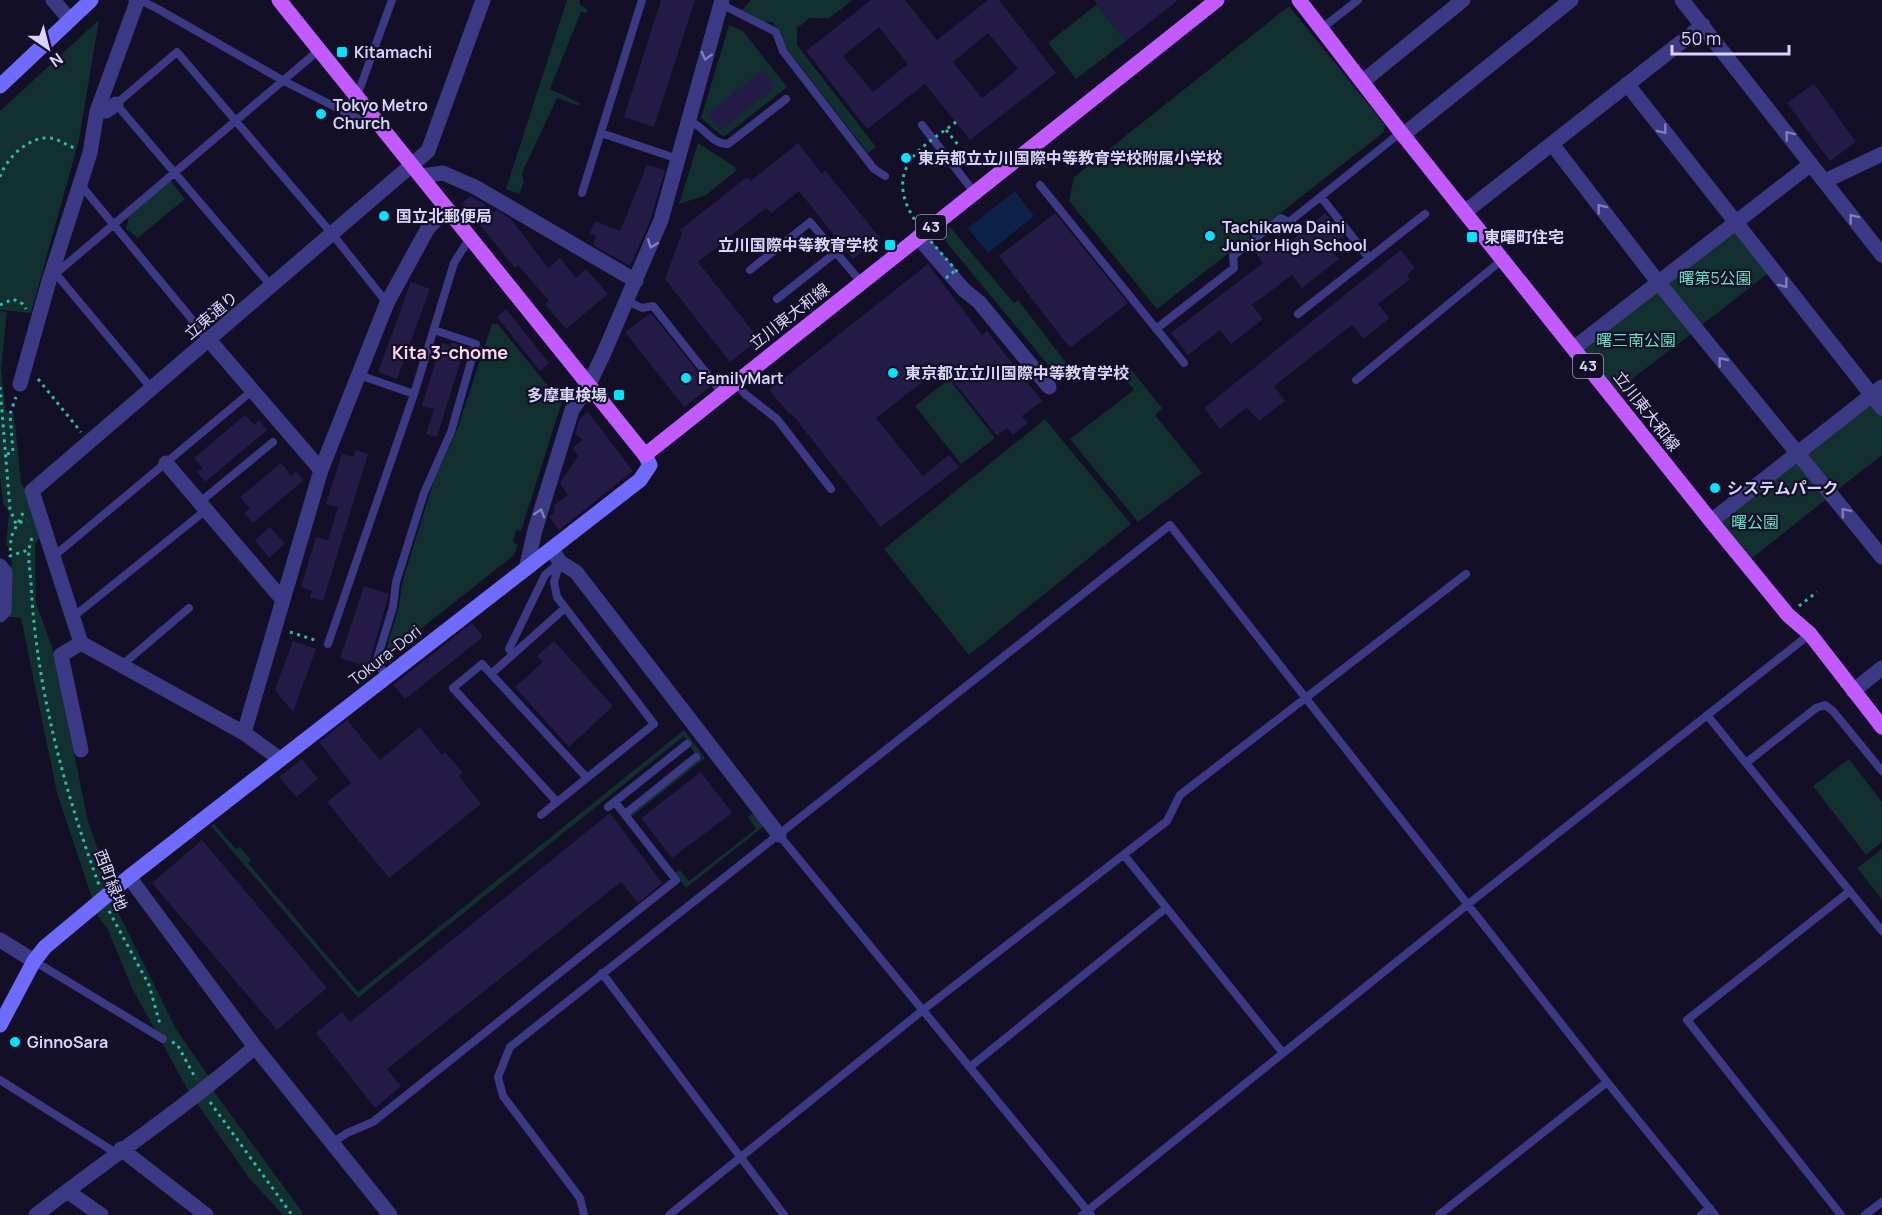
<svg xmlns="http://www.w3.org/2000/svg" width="1882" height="1215" viewBox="0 0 1882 1215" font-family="Manrope,'Noto Sans JP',sans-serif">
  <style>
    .green { fill: #12302f }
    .water { fill: #0c2248 }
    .building { fill: #241b47; fill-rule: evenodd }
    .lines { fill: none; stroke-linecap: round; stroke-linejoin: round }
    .path { stroke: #2fb8b0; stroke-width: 3; stroke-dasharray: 3 4.5; stroke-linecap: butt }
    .lane { stroke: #3d3a85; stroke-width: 8 }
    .street { stroke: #3d3a85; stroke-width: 15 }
    .secondary { stroke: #6f6bff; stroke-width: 15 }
    .primary { stroke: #c25bff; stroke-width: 15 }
    .path-bridge { stroke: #2fb8b0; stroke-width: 3; stroke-dasharray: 3 4.5; stroke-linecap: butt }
    .oneway { stroke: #837fbc }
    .poi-dot { fill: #00e5ff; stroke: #130f26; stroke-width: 2 }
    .labels { text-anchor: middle; stroke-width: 4.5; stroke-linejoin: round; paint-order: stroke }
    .shield { fill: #130f26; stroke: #9e99be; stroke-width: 1.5 }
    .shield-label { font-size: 15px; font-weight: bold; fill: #d9d4ff }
    .poi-label { font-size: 16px; font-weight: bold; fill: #d9d4ff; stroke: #130f26; text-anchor: start }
    .park-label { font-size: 16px; fill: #5fe0c0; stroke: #130f26 }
    .street-label { font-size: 16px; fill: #d9d4ff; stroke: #130f26 }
    .neighbourhood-label { font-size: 18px; font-weight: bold; fill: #ffd6f0; stroke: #130f26 }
  </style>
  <rect width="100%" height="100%" fill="#130f26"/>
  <path class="green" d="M567,0H580L579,4L587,9V13L581,12L550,89L580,103L579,106L557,98L522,173L524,182L519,194L506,189Z
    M751,0H853L829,18H810L797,28V45L876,147L868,153L785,46L781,39L783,35L772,22H764L742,10Z
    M1097,4L1126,41L1076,79L1048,43Z
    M1289,6L1385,125L1384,132L1157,309L1069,201L1074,177Z
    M99,20L79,140L31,313L0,310V111Z
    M729,25L743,31L787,87L725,136L721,135L701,118Z
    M698,143L735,167L736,171L706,195L679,204Z
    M171,181L185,199L138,238L126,229L129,216Z
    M949,226L1014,303L1018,300L1067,364L1129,367L1162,408L1155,415L1202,473L1138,522L1070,439L1134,390L1121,375L1054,372L946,242Z
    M1735,226L1771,271L1698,328L1662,284Z
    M1659,286L1695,331L1612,394L1577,349Z
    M0,311L7,312L1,369L6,413H14L21,483L30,498L41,536L35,544L36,603L52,647L88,821L101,859L114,878L113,902L176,1029L209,1077L215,1093L303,1213L301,1215H283L249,1178L189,1092L132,988L108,930L98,916L57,793L21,618L10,617L12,546H6L9,512L3,503L0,477Z
    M492,324H498L556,396L566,389L521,531L516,530L513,542L518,545L514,555L389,654L386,650L399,606L402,583L434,480L457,430Z
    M949,379L995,438L961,464L915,406Z
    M1872,397L1882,410V455L1831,495L1799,455Z
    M1045,419L1131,524L969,655L884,549Z
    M1796,457L1829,497L1746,563L1713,521Z
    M684,730L705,758L631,817L629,814L701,757L698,753L695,754L684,736L358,998L211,826L214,824L236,849L240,847L251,860L248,863L358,992Z
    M1849,759L1882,802V842L1866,855L1813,786Z
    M752,814L756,816L764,826L686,888L674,873L680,870L689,881L756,829L748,817Z
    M1882,849V899L1857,868Z"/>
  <path class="water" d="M1015,191L1034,216L988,253L968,228Z"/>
  <path class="building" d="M661,0H695L654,127L624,117Z
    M871,0H905L937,40L988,0H999L1056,73L970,140L925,84L867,129L806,51ZM879,27L908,64L873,92L843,56ZM988,33L1018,69L982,98L953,62Z
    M1094,0H1178L1126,41Z
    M763,70L776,86L721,131L707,114Z
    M1814,84L1856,142L1830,161L1787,103Z
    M798,143L822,174L825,170L880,238L853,259L799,191L771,213L766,208L698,262L759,339L730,362L665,279L682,233L680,230L747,177L751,181Z
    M647,165L665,170L650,221L630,266L593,245L596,236L590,233L595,221L620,231Z
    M470,196L483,203L492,213L496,210L511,219L548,268L560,258L576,278L586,269L608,294L566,329L545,304L549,301L518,265L515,268L462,203Z
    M1055,213L1128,303L1070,348L999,256Z
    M1325,213L1343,236L1329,247L1339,259L1302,288L1292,275L1252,305L1263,319L1231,344L1220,330L1188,355L1171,333L1263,263L1254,251L1270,239L1279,251Z
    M1401,250L1415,268L1407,275L1410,279L1378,304L1389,318L1364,339L1352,325L1274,386L1285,401L1259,421L1247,407L1220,429L1204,408Z
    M928,264L982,335L987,331L1042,401L1022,416L1028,423L1013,435L1007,428L997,436L942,367L876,418L923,476L949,455L959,467L881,527L791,413L789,414L769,390Z
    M411,282L430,289L397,379L378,372Z
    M506,309L549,363L540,371L497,317Z
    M651,313L710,387L684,407L625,332Z
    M452,342L465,347L437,437L426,434L434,409L422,406L441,343L451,346Z
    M588,412L633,471L559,530L549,517L555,511L553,506L568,495L560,483L578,456L572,448L583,440L575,434L580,418Z
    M245,415L254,425L259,420L267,430L205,482L197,472L203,468L194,458Z
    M356,450L368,454L323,601L310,597L312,591L301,587L316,537L328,540L338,507L326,504L342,454L353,457Z
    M281,463L291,476L296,471L304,480L253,523L244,513L250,509L240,497Z
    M270,527L285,544L269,558L255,540Z
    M364,586L389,594L368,667L340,658Z
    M472,623L483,637L405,699L393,685Z
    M293,641L316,649L293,712L275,690Z
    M554,641L613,706L569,747L515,687L543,662L537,656Z
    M347,720L380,760L420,727L442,755L445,752L463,773L459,776L481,804L389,878L327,802L351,783L319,742Z
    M302,759L318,779L296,797L279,777Z
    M701,772L732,813L672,858L641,818Z
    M610,813L662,883L638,903L621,882L387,1069L401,1086L375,1108L316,1033L342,1012L350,1022Z
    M202,840L327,988L277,1030L152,883Z"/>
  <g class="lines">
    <path class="path" d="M946,130L959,146
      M0,177C6,158 32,132 55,139C62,142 69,146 77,149
      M0,305L13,299L23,304L26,309
      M38,379L81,432
      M0,387L10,509L16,524L27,520
      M7,454L13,452L10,414L16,397
      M23,513L11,537L10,556L28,550
      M32,538C26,554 30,567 31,583C36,686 64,789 99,885
      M1799,606L1817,592
      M290,632L318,641
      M109,911L149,985L160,1024
      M172,1042L177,1044L196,1079
      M210,1102L292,1215"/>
    <path class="lane" d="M137,2L142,1L158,9L282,80L361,120L375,123
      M721,4L776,32L783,51L874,169L885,176
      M1321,29L1358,0
      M357,96L392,0
      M689,121C705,126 710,144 728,144L786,99
      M922,125L974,192
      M601,133L678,159
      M80,184L209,340
      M1040,185L1184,363
      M582,193L642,0
      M1321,197L1369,258
      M750,270L810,222L861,282
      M56,274L152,389
      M54,275L319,50
      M272,287L116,104L177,52L333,235L387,303
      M777,299L835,253
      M627,301L642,308L653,306L722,393
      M1298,314L1425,214
      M1156,329L1234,268L1233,256L1281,218L1289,222L1395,137L1403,135
      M359,375L414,394
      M1356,380L1502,260
      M735,382L745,394L777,419L831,489
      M200,502L273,442
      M54,556L253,390
      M73,617L206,510
      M328,644L414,394L454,263L469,239
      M513,654L509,649L545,575L559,563
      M122,665L189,608
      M491,674L565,608
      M386,678L377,659L393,607L396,582L424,493L451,432L476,344L434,330
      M1707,715L1882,931
      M1746,763L1816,708L1825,705L1833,711L1882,771
      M557,802L453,688L482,664L587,778
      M608,807L687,744
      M625,814L696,757
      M541,815L654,724L557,597L554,582L560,562
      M779,835L1091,1215
      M1124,855L1283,1053
      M34,961L163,1039
      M602,973L784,1215
      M970,1067L1166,908
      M0,1080L116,1153
      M332,1143L347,1133L373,1122L676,880L615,802
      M584,1215L580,1198L503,1096L498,1077L510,1047L1170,525L1607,1082L1715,1215
      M669,1215L923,1010L1167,821L1180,795L1466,574
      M1082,1215L1467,905L1810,634
      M1439,1215L1607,1082
      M1701,1215L1710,1208
      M1841,1215L1687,1020L1850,891
      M1865,1215L1882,1202"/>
    <path class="street" d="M53,0L70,20
      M1682,0L1882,255
      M1362,82L1463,0
      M1627,84L1882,408
      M97,111H106L116,104
      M1403,135L1571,0
      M1552,144L1658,282L1882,557
      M421,176L443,173L475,187L636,281
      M1825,181L1882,154
      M1465,212L1703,25
      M918,237L964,290L979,302L1049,387
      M209,340L321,470
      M1574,348L1811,164
      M20,384L49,281L90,153L97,111L137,2L136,0
      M166,463L282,599
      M1711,521L1882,387
      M552,550L560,562L576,572L779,835
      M0,566L5,572L4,611L0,615
      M526,569L535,530L572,410L588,386L603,355L661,220L722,0
      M81,643L61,655L81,750
      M1853,691L1882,668
      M244,733L321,470L387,303L428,228L447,208
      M280,759L244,733L81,643L32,491L428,151L483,0
      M129,877L255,1047L390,1215
      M0,940L34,961
      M121,1149L206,1215
      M67,1191L101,1215
      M36,1215C109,1158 186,1107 255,1047"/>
    <path class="secondary" d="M0,86L91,0
      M0,1025L34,961L45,947L129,877L640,480L650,465L645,455"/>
    <path class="primary" d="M279,0L645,455L1217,0
      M1299,0L1403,135L1711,521L1788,615L1810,634L1882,727"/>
    <path class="path-bridge" d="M956,122C942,133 923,144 912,158C881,200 935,243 959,274
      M946,278L956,270"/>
  </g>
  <defs><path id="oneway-chevron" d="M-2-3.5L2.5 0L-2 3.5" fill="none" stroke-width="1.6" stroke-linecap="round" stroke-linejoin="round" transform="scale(1.5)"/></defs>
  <g class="oneway">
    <use href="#oneway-chevron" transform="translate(706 56) rotate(105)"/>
    <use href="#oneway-chevron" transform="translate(1663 130) rotate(52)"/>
    <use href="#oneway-chevron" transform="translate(1789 135) rotate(-128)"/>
    <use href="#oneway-chevron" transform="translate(1601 208) rotate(-128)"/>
    <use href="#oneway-chevron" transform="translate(1853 218) rotate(-128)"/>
    <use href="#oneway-chevron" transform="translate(652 244) rotate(111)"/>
    <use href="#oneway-chevron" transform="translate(1784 284) rotate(52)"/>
    <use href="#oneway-chevron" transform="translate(1722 361) rotate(-129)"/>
    <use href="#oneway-chevron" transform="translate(1845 512) rotate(-130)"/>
    <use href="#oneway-chevron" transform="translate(540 513) rotate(-73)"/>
  </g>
  <g class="poi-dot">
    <rect x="336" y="46" width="12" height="12" rx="3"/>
    <circle cx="321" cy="114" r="6"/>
    <circle cx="906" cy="158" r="6"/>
    <circle cx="384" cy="216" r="6"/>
    <circle cx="1210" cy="236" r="6"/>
    <rect x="1466" y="231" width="12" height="12" rx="3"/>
    <rect x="884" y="239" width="12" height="12" rx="3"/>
    <circle cx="893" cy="373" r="6"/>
    <circle cx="686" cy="378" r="6"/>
    <rect x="613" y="389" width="12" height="12" rx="3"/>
    <circle cx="1715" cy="488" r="6"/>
    <circle cx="15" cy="1042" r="6"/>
  </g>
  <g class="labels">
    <g class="shield">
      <rect x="916" y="215" width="30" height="24" rx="4.5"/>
      <rect x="1573" y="354" width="30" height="24" rx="4.5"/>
    </g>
    <g class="shield-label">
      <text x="931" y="232">43</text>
      <text x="1588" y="371">43</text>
    </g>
    <g class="poi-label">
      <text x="354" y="58">Kitamachi</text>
      <text x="333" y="111">Tokyo Metro<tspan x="333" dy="18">Church</tspan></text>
      <text x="918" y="164">東京都立立川国際中等教育学校附属小学校</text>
      <text x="396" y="222">国立北郵便局</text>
      <text x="1222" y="233">Tachikawa Daini<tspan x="1222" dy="18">Junior High School</tspan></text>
      <text x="1484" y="243">東曙町住宅</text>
      <text x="878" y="251" text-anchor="end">立川国際中等教育学校</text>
      <text x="905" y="379">東京都立立川国際中等教育学校</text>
      <text x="698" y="384">FamilyMart</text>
      <text x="607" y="401" text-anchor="end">多摩車検場</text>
      <text x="1727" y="494">システムパーク</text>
      <text x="27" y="1048">GinnoSara</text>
    </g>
    <g class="park-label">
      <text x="1715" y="284">曙第5公園</text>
      <text x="1636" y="346">曙三南公園</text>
      <text x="1755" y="528">曙公園</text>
    </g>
    <g class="street-label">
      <text transform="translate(211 315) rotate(-40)" y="6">立東通り</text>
      <text transform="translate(789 316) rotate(-38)" y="6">立川東大和線</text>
      <text transform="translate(1647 411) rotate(52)" y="6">立川東大和線</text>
      <text transform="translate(385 655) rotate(-38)" y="6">Tokura-Dori</text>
      <text transform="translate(111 880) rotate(69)" y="6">西町緑地</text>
    </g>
    <g class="neighbourhood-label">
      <text x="450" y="359">Kita 3-chome</text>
    </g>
  </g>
  <g transform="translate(48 48) rotate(145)" stroke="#130f26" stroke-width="4.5" paint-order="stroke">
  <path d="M0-4.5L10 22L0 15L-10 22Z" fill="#d9d4ff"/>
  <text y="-9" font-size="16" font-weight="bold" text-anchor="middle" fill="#d9d4ff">N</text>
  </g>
  <path d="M1672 45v9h117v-9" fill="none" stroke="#d9d4ff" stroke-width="3"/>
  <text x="1681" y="45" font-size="18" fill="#d9d4ff" stroke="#130f26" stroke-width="4.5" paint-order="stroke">50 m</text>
</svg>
